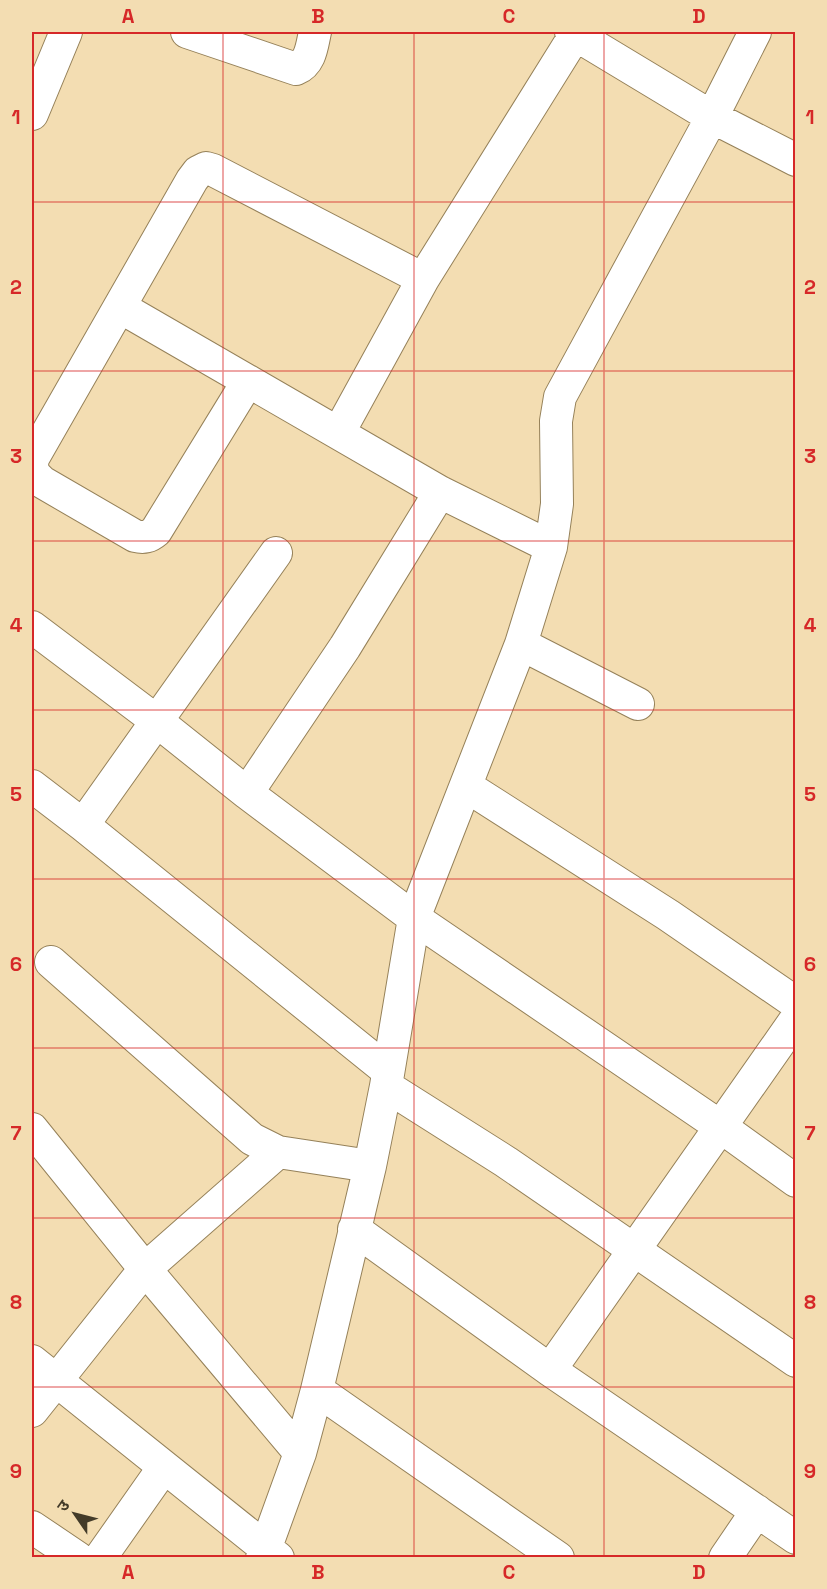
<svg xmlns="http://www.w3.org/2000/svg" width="827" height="1589" viewBox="0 0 827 1589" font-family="'Space Grotesk','Noto Sans Devanagari',sans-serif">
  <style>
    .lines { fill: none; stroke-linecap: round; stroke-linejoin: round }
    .minor-casing { stroke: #958159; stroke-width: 34 }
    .minor { stroke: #fff; stroke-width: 32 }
    .grid { fill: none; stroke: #d62828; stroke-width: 1.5; stroke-opacity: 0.55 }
    .neatline { fill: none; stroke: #d62828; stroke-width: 2 }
    .grid-label { font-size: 20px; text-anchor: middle; font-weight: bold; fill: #d62828 }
  </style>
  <rect width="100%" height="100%" fill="#f3ddb2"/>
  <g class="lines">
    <defs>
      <path id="minor" d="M187,32L296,69C311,63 312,45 315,32
        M571,32L712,117L796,160
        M32,114L66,32
        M120,307L440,492L551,547
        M339,432L423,279L577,32
        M32,464L33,458L192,180L198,172L206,168L213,170L423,279
        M32,468L35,475L42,482L135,536C144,538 149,537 156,531L248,381
        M32,627L158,722L247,793L414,918L721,1127L796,1181
        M521,644L638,704
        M32,786L83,825L388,1071
        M466,786L668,915L796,1003
        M247,793L345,647L440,492
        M83,825L276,553
        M51,962L252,1139L278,1152L370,1166
        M386,1086L506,1162L796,1361
        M32,1129L145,1269L300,1453
        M354,1229L550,1370L796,1538
        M32,1361L278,1558
        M550,1370L796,1019
        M317,1390L558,1558
        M32,1411L145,1269L278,1152
        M32,1527L78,1558
        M100,1558L164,1467
        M262,1558L300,1453L317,1390L370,1166L386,1086L414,918L521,644L551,547L557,504L556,421L560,397L712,117L755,32
        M725,1558L757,1511"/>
    </defs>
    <use href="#minor" class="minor-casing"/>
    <use href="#minor" class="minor"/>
  </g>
  <path class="grid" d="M223,32V1558M414,32V1558M604,32V1558M32,202H796M32,371H796M32,541H796M32,710H796M32,879H796M32,1048H796M32,1218H796M32,1387H796"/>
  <rect width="827" height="1589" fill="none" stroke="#f3ddb2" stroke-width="66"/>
  <g transform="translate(75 1514) rotate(305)" stroke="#f3ddb2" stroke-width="4.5" paint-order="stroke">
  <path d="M0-4.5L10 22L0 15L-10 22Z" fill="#433b29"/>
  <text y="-9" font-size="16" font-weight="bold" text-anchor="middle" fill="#433b29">उ</text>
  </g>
  <rect x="33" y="33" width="761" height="1523" class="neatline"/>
  <g class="grid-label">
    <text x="128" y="23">A</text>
    <text x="318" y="23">B</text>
    <text x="509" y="23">C</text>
    <text x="699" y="23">D</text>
    <text x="16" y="124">1</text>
    <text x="810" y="124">1</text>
    <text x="16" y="294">2</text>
    <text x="810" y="294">2</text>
    <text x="16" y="463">3</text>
    <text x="810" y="463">3</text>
    <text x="16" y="632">4</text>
    <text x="810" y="632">4</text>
    <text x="16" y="801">5</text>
    <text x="810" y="801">5</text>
    <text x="16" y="971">6</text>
    <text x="810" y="971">6</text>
    <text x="16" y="1140">7</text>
    <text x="810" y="1140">7</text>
    <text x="16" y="1309">8</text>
    <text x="810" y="1309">8</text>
    <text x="16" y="1478">9</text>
    <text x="810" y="1478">9</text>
    <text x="128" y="1579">A</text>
    <text x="318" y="1579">B</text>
    <text x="509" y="1579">C</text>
    <text x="699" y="1579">D</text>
  </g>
</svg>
